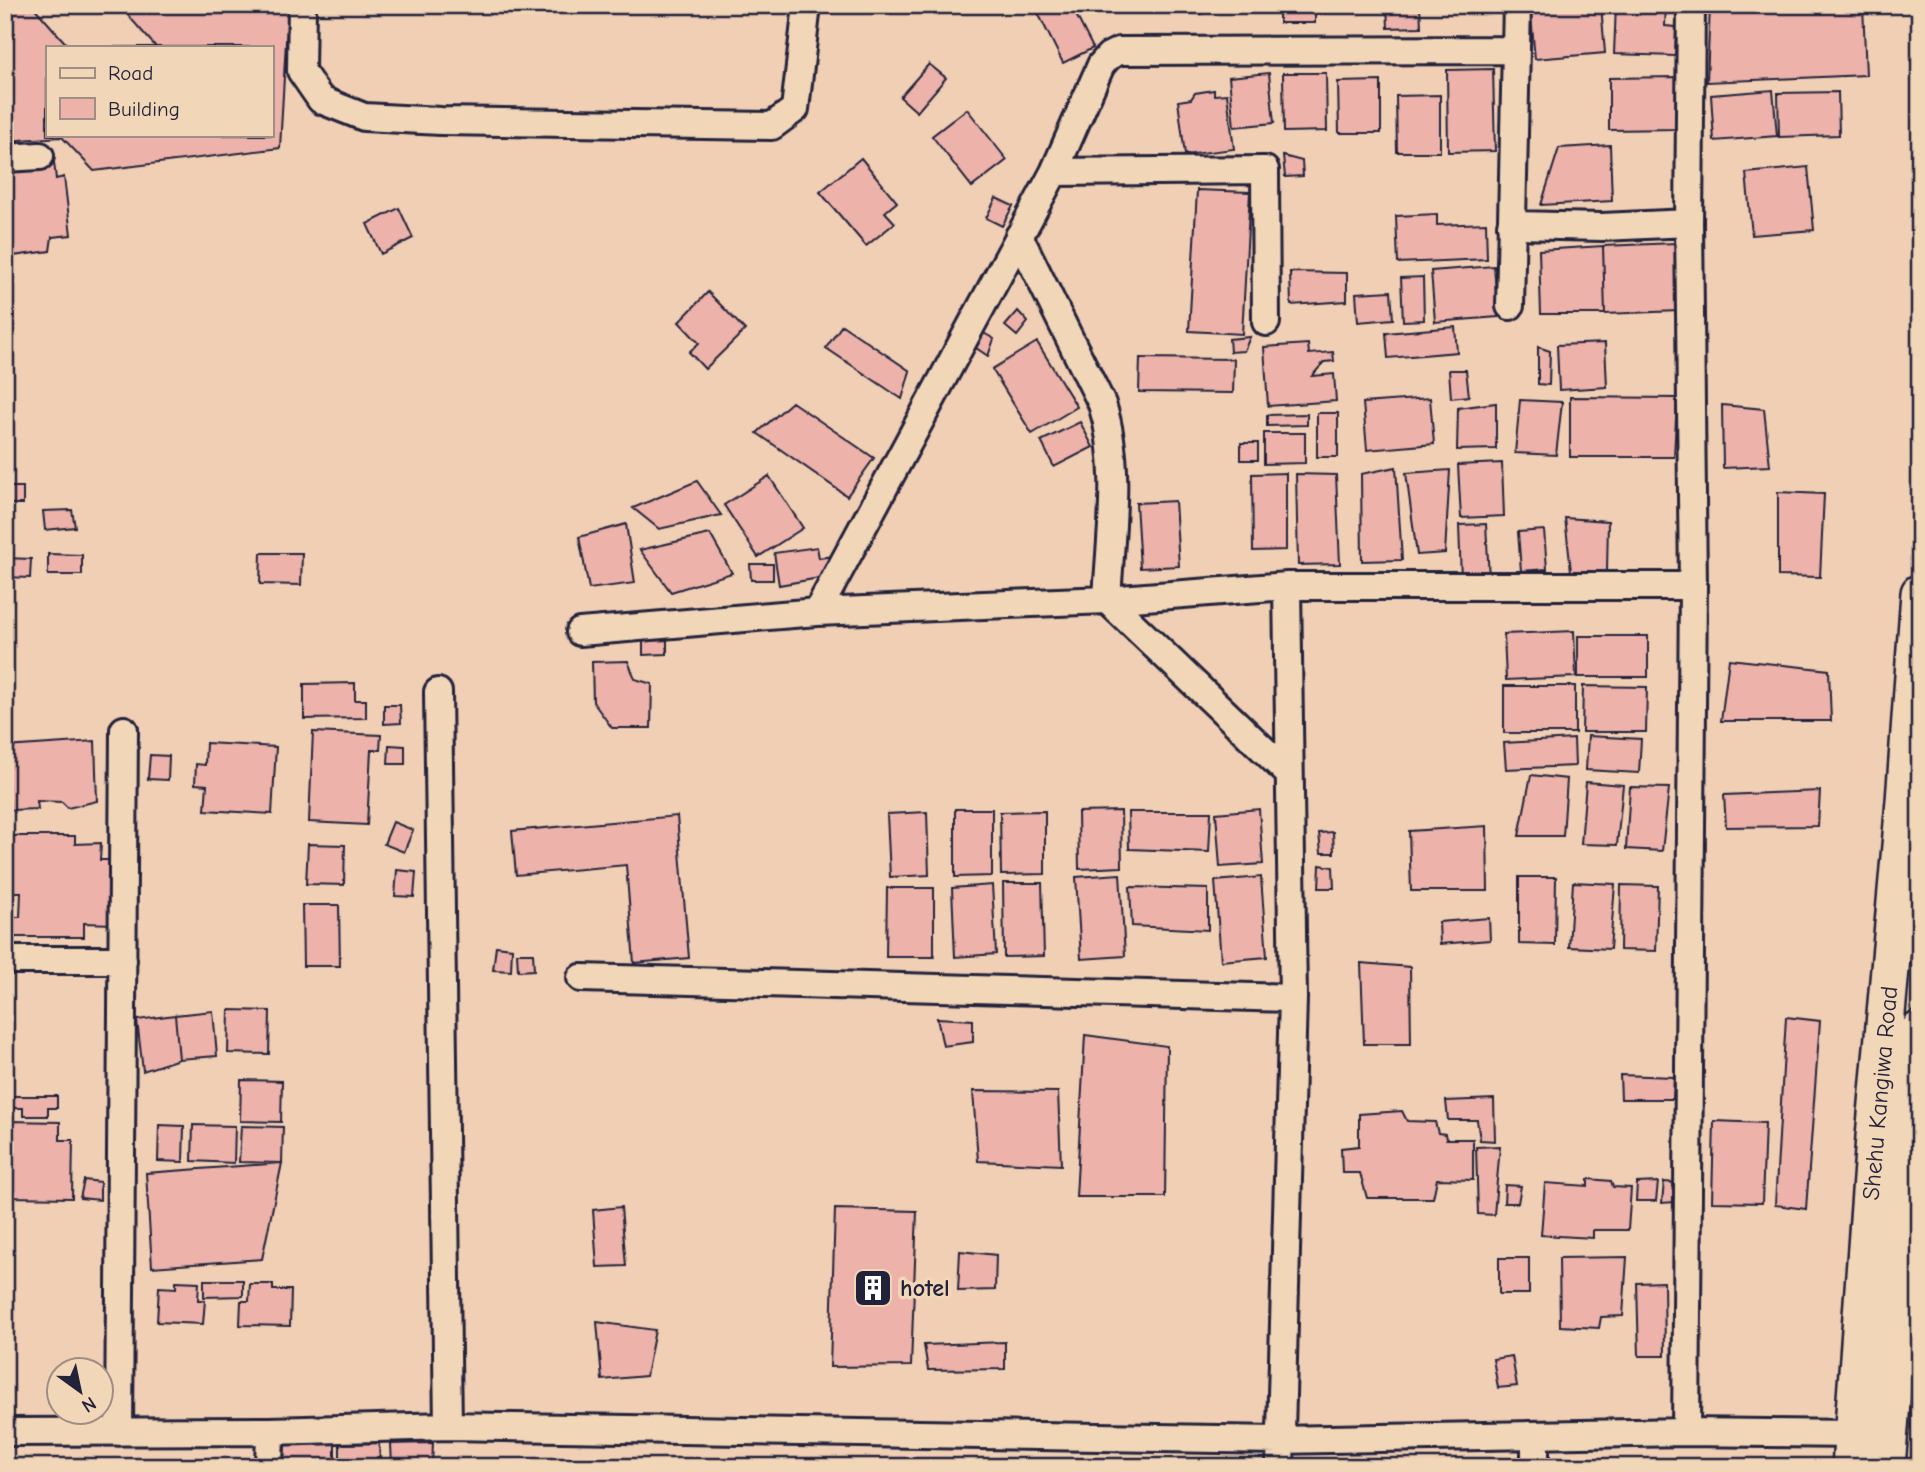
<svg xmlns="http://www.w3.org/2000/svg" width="1925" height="1472" viewBox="0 0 1925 1472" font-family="'Comic Neue',sans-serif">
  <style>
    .building { fill: #edb2aa; stroke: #22223b; stroke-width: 2; fill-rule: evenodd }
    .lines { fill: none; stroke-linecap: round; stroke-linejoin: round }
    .street-casing { stroke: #22223b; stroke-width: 32 }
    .secondary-casing { stroke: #22223b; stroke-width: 42 }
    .street { stroke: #f1d6b8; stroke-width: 26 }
    .secondary { stroke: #f1d6b8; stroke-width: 37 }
    .labels { text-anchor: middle; stroke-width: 7; stroke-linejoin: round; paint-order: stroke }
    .street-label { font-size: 24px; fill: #22223b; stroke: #f1d6b8 }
    .poi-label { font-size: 24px; font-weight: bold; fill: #22223b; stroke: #f1d6b8; text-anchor: start }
  </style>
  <rect width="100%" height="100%" fill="#f0cfb5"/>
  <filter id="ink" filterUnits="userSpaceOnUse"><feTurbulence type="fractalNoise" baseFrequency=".0143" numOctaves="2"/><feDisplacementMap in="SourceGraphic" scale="14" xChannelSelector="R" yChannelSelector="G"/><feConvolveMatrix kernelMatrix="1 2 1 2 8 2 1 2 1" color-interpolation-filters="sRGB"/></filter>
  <g filter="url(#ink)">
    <path class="building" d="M5,5H288L280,148L94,171L62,137L5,141ZM47,47H271V135H47Z
      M32,5H119L156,47H69Z
      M1034,5H1071L1093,48L1063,63Z
      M1087,5H1102L1090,12Z
      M1195,5H1229L1230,7L1200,14Z
      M1279,5H1315V23H1279Z
      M1387,5H1420L1421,27L1388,28Z
      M1530,5H1601L1605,53L1535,59Z
      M1616,5H1666L1665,26L1676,27L1675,56L1614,54Z
      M1710,5H1863L1866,75L1707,82Z
      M929,64L946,78L917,112L900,97Z
      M1493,69L1495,151L1448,152L1447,70Z
      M1269,73L1274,123L1234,127L1229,77Z
      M1283,73H1326L1327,131L1284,132Z
      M1676,77V129L1609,130V78Z
      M1381,81V133H1339L1338,82Z
      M1214,90V95L1227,94L1234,149L1185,155L1178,101L1191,99L1195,93Z
      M1773,90L1777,136L1714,141L1711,95Z
      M1838,92L1839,135L1779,137L1778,93Z
      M1440,95V152H1397L1396,96Z
      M967,109L1007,160L972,187L932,136Z
      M1610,145L1612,201L1541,205L1559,148Z
      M1283,156L1302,161L1303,176L1285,177Z
      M861,158L897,202L885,212L895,223L866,246L820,192Z
      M54,162L56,179L64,177L71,235L52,237L50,251L5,257V179L13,178L12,167Z
      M1808,167L1814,230L1752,235L1746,173Z
      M1197,190L1250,192L1242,334L1189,331Z
      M996,198L1013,206L1002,226L986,218Z
      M399,208L413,238L381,254L367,224Z
      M1437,214V225L1486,223L1487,259L1398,263L1396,216Z
      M1676,243L1679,311L1605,314L1603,246Z
      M1603,246L1605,314H1541L1539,250Z
      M1494,266L1498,317L1435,322L1431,271Z
      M1290,272L1347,273V301L1291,305Z
      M1423,277L1424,320L1403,321L1401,278Z
      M1391,291L1393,319L1358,322L1356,293Z
      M708,292L745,330L705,369L689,352L699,343L679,322Z
      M1018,311L1028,322L1017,336L1005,326Z
      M842,325L910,371L902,399L826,348Z
      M1455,327L1457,352L1388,358L1386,333Z
      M982,332L994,339L988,356L973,346Z
      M1250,337L1244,351L1230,352L1229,339Z
      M1037,342L1077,407L1032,434L992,369Z
      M1605,343L1607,387L1559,390L1557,345Z
      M1308,344L1309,354L1333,352L1334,361L1324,362L1312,376L1334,374L1336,401L1268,406L1264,347Z
      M1538,347L1550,351L1549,385L1538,384Z
      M1140,358L1234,359L1233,393L1139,392Z
      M1449,370H1466L1469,396L1451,398Z
      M1570,397L1677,398L1674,457H1570Z
      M1430,398L1434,444L1367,450L1363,403Z
      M1520,400L1562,402L1556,455L1515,453Z
      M792,402L874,458L847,496L757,433Z
      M1496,403V449L1457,450L1458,408Z
      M1722,405L1764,409L1770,466L1723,468Z
      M1317,413H1338V457H1317Z
      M1307,414V425L1267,426V415Z
      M1080,422L1093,447L1054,467L1041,441Z
      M1264,433H1305V463L1264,464Z
      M1241,443H1258V460H1241Z
      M1502,463L1504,516L1461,518L1458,465Z
      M1396,467L1402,560L1362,561L1361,474Z
      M1450,470L1445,553L1417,555L1406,473Z
      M1286,473V550L1253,551L1252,474Z
      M1296,474L1336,475L1340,564L1298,565Z
      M769,476L803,528L758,557L724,505Z
      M697,481L721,515L659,529L633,508Z
      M5,487H23V504H5Z
      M1778,492L1824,494L1820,577L1778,576Z
      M1175,501L1179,566L1140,568L1136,503Z
      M72,510L75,527L45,530L43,511Z
      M1565,518L1608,521L1607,572L1571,571Z
      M626,524L635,583L589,589L579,537Z
      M1486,524L1489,578L1461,579L1459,525Z
      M1544,530L1547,569L1521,571L1518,532Z
      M710,534L732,573L671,592L640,550Z
      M817,547L819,558L833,556L825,577L779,585L774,553Z
      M261,553H302L301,585L260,584Z
      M48,554L82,555V575H48Z
      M5,558L31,559L30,578L5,577Z
      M750,564H773V580H751Z
      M1574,631L1576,677L1506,680L1504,634Z
      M1578,636H1648V677H1578Z
      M667,640V654L643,655V641Z
      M1729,659L1829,670L1831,721H1721Z
      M628,661L635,679L652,684L651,728H612L593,702L592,662Z
      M355,683V700H366V718L304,719V684Z
      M1504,686H1575V733H1504Z
      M1583,686L1647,687L1646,732H1582Z
      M384,705H400L401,723L384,724Z
      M313,732L381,735L380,750H371L367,825L309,822Z
      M1588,736L1641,739L1639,773L1586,770Z
      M1574,739L1575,766L1506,769L1504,743Z
      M95,741L97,801L68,808L62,802L37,801L38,809L10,810L5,747Z
      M206,743L276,747L272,814L205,810L207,785L195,784L196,764L205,765Z
      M389,745L405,746V764H388Z
      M150,755L169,756L168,780L148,779Z
      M1531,775L1567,779L1563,836H1519Z
      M1586,782L1623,785L1617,845L1581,844Z
      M1630,787L1669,788L1662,851L1626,849Z
      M1820,791L1818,826L1726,827L1724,795Z
      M955,809H992V876L955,877Z
      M1259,809L1263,864L1220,867L1216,813Z
      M1045,811V874L1001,875L1000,812Z
      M1121,811L1122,867L1079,869L1078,812Z
      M927,812L929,875L890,877L887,814Z
      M1128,812H1211L1209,852L1129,849Z
      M677,816L689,958L634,963L626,865L516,875L512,831Z
      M393,822L413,830L404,852L384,844Z
      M1487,826L1488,891H1411L1409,831Z
      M1333,832L1334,853H1321L1319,833Z
      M5,836H75V844L101,843L100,860H114L113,924L84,923V937H8V917H20L21,892H5Z
      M308,844L345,845L344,885L306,884Z
      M1320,865L1333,867L1334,888H1319Z
      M397,870L416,872L414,897L395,896Z
      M1120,874L1125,956L1081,959L1076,877Z
      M1261,877L1267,957L1221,961L1215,881Z
      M1519,877H1556L1555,945L1519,944Z
      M1573,882L1615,884L1610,949L1569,947Z
      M1003,883H1042L1044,956L1004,957Z
      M992,885L996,954L955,957L952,888Z
      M1621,885L1658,886L1656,951L1620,950Z
      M1130,887L1208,889V930L1132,926Z
      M887,888H934V957H886Z
      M302,905H339L340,966H303Z
      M1489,918L1490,940L1440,944L1439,922Z
      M496,946L512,948L511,971L493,970Z
      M517,953H533L534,970L518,971Z
      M1361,963L1410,967L1411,1044H1364Z
      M229,1010L270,1011L269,1054L228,1053Z
      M213,1011L217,1056L179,1059L175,1015Z
      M175,1015L179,1059L143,1071L137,1020Z
      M1786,1017L1820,1021L1806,1209L1775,1205Z
      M937,1018L973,1020V1042L943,1046Z
      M1085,1035L1167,1046L1165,1197H1076Z
      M1620,1075L1674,1077L1673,1099H1621Z
      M241,1080L282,1081L281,1122L240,1121Z
      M973,1091L1058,1092L1061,1165L978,1161Z
      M8,1096H57V1108H48V1116H23V1108H8Z
      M1494,1099L1495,1141L1480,1140L1477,1120H1448L1446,1101Z
      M1402,1111L1407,1121L1435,1122L1438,1133L1445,1134L1446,1139H1473V1180L1437,1179L1433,1198H1367L1360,1173H1342L1341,1148L1359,1146V1114Z
      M9,1121L60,1122V1140H73L72,1198L7,1197Z
      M1714,1121L1765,1123L1762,1203L1712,1202Z
      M159,1125L184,1126L183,1162L158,1161Z
      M193,1125L235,1126L234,1163L192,1161Z
      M241,1126L283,1127L282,1163L239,1162Z
      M1500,1146L1494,1215L1478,1214L1476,1147Z
      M282,1163L262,1259L152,1267L146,1173Z
      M1588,1179L1611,1181L1613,1187L1631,1188L1628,1230H1593V1238L1541,1235L1545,1183L1588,1186Z
      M84,1180L100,1182V1200L80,1198Z
      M1658,1182L1656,1201H1636L1637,1183Z
      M1664,1182L1676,1183L1675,1202L1662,1203Z
      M1505,1185L1521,1186L1518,1203H1504Z
      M621,1207L626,1266L597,1267L593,1210Z
      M835,1209L917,1211L911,1366L830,1367Z
      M960,1251L996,1255L995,1290L958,1291Z
      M1627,1257L1623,1316L1601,1317L1599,1328L1560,1326L1559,1258Z
      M1499,1258H1529V1294H1499Z
      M204,1280H243V1296L204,1297Z
      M176,1281L199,1282L198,1300H205L203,1324L157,1322L159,1287L176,1288Z
      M1664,1282L1665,1356H1639L1637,1283Z
      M250,1284H273V1290H291L290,1326L240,1325L241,1301H249Z
      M597,1322L655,1330L646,1376L602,1380Z
      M1005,1342V1369L928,1370L924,1345Z
      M1512,1356L1517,1386L1498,1388L1493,1359Z
      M285,1443L335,1444V1466L284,1465Z
      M379,1443L380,1465L340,1467V1444Z
      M433,1443L432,1466L392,1465L391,1444Z
      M1912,1453H1920V1467H1912Z
      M1080,1465H1133L1134,1467H1080Z"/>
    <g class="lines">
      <defs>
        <path id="street" d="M302,5L301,71L321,100L364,117L441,121L772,126L795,109L807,5
          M5,158L40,156
          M1054,172L1265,170L1266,322
          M1511,225L1602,227L1689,223
          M1019,236L1102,404C1122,466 1110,536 1107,600L1289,774
          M1510,306L1517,5
          M817,612L1054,172L1101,65L1109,56L1119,51L1516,50
          M580,632L817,612L1107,600L1287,586H1693
          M438,692L448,1426
          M5,960H123
          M581,978L1293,998
          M5,1432L270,1431L448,1426L1279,1440L1686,1432L1854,1434
          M119,1432L124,730
          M1686,1432L1693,586L1689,223L1691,5
          M1535,1436V1467
          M269,1467L270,1431
          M1280,1467L1293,998L1287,586"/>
        <path id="secondary" d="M1851,1467L1875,1137L1905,801L1920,593
          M1886,1467L1920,1030"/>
      </defs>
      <use href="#street" class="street-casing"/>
      <use href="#secondary" class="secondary-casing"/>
      <use href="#street" class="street"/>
      <use href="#secondary" class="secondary"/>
    </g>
  </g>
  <defs>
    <symbol id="building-square" viewBox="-11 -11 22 22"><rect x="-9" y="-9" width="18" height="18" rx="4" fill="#22223b" stroke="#f1d6b8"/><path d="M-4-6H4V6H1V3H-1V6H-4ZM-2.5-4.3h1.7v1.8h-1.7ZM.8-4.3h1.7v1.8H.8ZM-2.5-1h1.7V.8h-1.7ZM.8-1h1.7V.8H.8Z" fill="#fff"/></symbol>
  </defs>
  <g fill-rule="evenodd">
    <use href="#building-square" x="851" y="1266" width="44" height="44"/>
  </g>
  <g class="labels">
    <g class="street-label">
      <text transform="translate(1880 1093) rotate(-85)" y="8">Shehu Kangiwa Road</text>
    </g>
    <g class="poi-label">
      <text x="900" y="1296">hotel</text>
    </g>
  </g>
  <rect width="1925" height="1472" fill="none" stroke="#f1d6b8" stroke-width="28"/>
  <rect x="14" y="14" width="1897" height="1444" fill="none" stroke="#22223b" stroke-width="2.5" filter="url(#ink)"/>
  <rect x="46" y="46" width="228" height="91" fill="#f1d6b8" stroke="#9e8e86" stroke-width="2"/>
  <rect x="60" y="68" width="35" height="10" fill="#f1d6b8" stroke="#9e8e86" stroke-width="2"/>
  <text x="108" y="80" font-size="21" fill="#22223b">Road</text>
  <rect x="60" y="98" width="35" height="21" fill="#edb2aa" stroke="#9e8e86" stroke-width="2"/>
  <text x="108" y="116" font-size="21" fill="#22223b">Building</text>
  <g transform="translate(80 1391) rotate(147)"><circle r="33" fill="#f1d6b8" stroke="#9e8e86" stroke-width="2"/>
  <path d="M0-5L12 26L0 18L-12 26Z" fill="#22223b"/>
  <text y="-10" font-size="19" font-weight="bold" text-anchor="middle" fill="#22223b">N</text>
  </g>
</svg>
